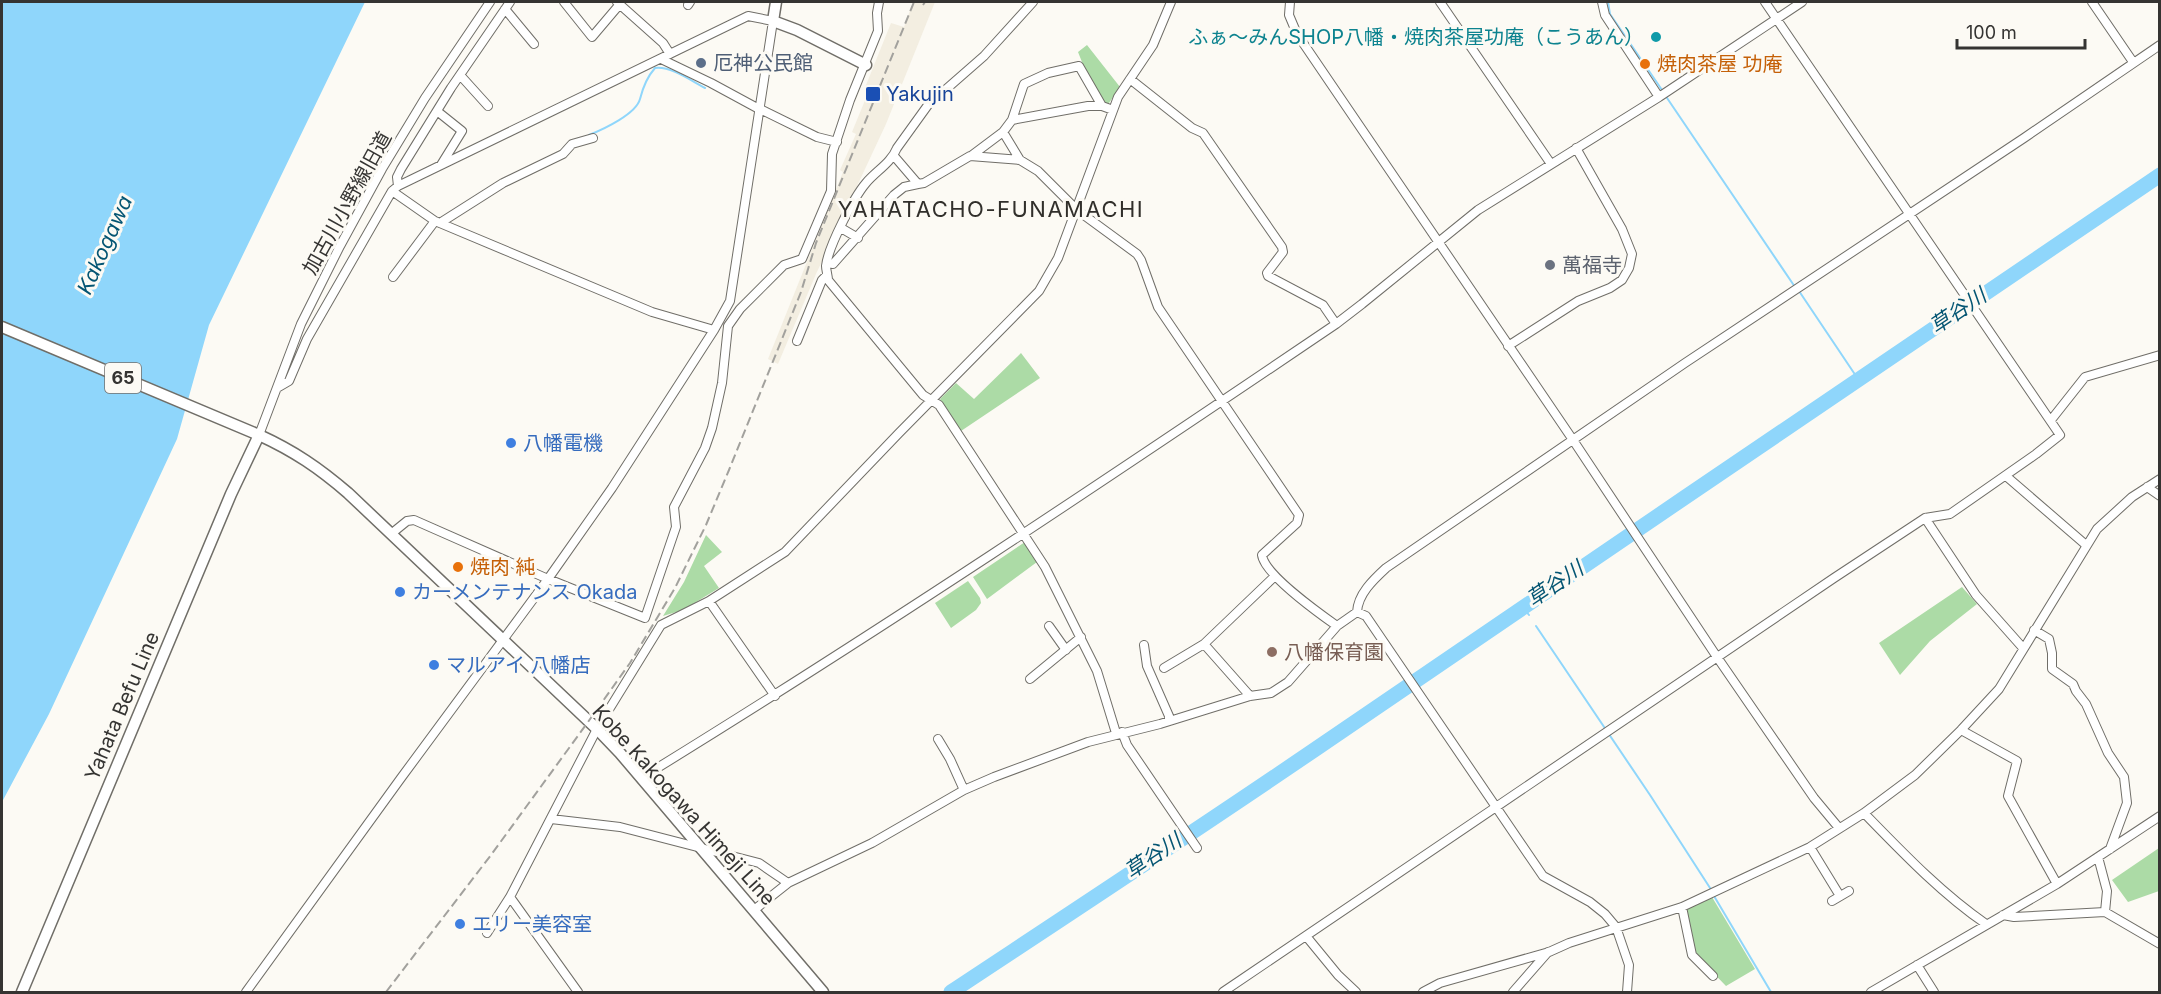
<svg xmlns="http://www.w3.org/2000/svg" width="2161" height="994" viewBox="0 0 2161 994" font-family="Inter,'Noto Sans JP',sans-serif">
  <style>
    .built { fill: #f3eee1 }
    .green { fill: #acdba6 }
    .water { fill: #8fd6fb }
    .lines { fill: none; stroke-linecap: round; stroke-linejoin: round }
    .stream { stroke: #8fd6fb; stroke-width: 2 }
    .river { stroke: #8fd6fb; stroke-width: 15 }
    .minor-casing { stroke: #706e68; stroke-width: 10 }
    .major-casing { stroke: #706e68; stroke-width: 13 }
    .minor { stroke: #fff; stroke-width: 8 }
    .major { stroke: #fff; stroke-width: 10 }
    .rail { stroke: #a2a19d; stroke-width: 2; stroke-dasharray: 9 4.5; stroke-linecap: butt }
    .culture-dot { fill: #0f9aa8; stroke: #fcfaf4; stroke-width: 2 }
    .service-dot { fill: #5c6f8a; stroke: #fcfaf4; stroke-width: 2 }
    .food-dot { fill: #e8710a; stroke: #fcfaf4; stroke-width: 2 }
    .transit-dot { fill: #1a4fb4; stroke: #fcfaf4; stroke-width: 2 }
    .worship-dot { fill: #6b7280; stroke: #fcfaf4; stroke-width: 2 }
    .shop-dot { fill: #3f7fe0; stroke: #fcfaf4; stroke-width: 2 }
    .education-dot { fill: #8d6e63; stroke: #fcfaf4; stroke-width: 2 }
    .labels { text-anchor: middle; stroke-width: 6; stroke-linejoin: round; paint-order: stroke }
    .shield { fill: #fcfaf4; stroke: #716f6c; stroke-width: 1.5 }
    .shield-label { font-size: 18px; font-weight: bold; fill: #353432 }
    .culture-label { font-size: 20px; fill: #0d838f; stroke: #fcfaf4; text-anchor: end }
    .service-label { font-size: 20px; fill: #4e5e75; stroke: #fcfaf4; text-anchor: start }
    .food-label { font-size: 20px; fill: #c56008; stroke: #fcfaf4; text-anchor: start }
    .transit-label { font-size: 20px; fill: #164399; stroke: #fcfaf4; text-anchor: start }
    .street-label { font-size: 20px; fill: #353432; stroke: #fcfaf4 }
    .worship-label { font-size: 20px; fill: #5b616d; stroke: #fcfaf4; text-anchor: start }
    .shop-label { font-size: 20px; fill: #366cbe; stroke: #fcfaf4; text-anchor: start }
    .education-label { font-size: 20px; fill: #785e54; stroke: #fcfaf4; text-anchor: start }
    .water-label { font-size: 21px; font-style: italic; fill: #045573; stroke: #fcfaf4 }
    .quarter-label { font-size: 22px; letter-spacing: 1.5px; fill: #312f2b; stroke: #fcfaf4 }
  </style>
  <rect width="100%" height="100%" fill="#fcfaf4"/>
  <path class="built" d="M913,2H935L886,124L816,274L778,364L768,359L843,172L840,170L856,134L852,132L868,93L864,90L891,23L904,27Z"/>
  <path class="green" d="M1087,45L1120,87L1109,103L1105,104L1086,72L1078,52Z
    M1021,353L1040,378L961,431L940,399L956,383L974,399Z
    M706,535L722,552L704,566L719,588L683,610L663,616L684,582Z
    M1025,542L1037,562L987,599L973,577Z
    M968,581L980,598L981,603L976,610L951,628L935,603Z
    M1962,587L1977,604L1930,641L1900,675L1879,643Z
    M2159,848V891L2128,902L2112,880Z
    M1712,897L1755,969L1726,986L1694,953L1685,912L1687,908Z"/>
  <path class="water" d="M2,2H365L209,325L177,439L49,714L2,802Z"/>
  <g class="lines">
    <path class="stream" d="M1608,2L1610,14L1662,90
      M1665,95L1795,287
      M589,135C604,129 636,114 640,99C643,87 647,77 655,68C671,66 690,80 705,88
      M1799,291L1858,379
      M1522,606L1529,615
      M1536,626L1650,795L1712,891
      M1714,896L1771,992"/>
    <path class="river" d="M951,992C1075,910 1200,828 1323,744C1602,554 1880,364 2160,175"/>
    <defs>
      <path id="minor" d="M564,2L592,37L620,4
        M617,2L663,43L670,54
        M1033,2L984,56L928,105L897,148C891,163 876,171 866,183C854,197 828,247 826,266C826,270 828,276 828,280L923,395L939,405L1045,567L1097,671L1116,733
        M1290,2L1289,15L1297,34L1573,440L1717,657L1814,798L1839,828
        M1440,2L1551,164
        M1602,2L1605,15L1659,97
        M2092,2L2133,62
        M688,5L690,2
        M505,9L534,44
        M661,59L711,83L759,109
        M460,75L488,106
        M1130,79L1192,128L1203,133L1282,247L1283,252L1267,273L1268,276L1323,305L1336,324
        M760,109L817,137L837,142
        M437,111L462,131L441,165
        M1012,120L1088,106H1102
        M1003,132L1020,160
        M894,156L918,184L924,183L970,156L1020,160L1038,171L1077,210L1137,254L1141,260L1158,307L1299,515L1297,523L1262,555C1264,574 1320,614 1337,626
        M971,156L1003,132L1012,120L1024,84L1048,73L1079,66L1102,106L1113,110
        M392,191L435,221L652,312L714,330
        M440,223L503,183L563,154L572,144L593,138
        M841,228L858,238
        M827,263L833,264L894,195L904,187L918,184
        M393,277L435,221
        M797,341L822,280L827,275
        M1508,346L1578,301L1610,288L1622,280L1629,268L1632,254L1622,229L1576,148
        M277,388L289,381L307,339L392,191L398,186L397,177L401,169L451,88L510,2
        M2051,420L2085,377L2160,355
        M259,435L301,324L340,246L382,169L425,98L490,2
        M2006,476L2086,545
        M2147,487L2160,496
        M1925,518L1976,595L2023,648
        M391,534L407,521L414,520L548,579L645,618L676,527L674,507L705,448L712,428L722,383L728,326L740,309L784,265L802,259L831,191L832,154L850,100L878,31L877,13L879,2
        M709,601L775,696
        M1357,612L1366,616L1543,876L1590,902L1605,914L1616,927L1629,965L1627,992
        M1049,626L1066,650
        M2034,630L2049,639L2052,653V669L2073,684L2076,691L2086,704L2108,753L2124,777L2127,803L2110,849
        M1204,644L1250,696
        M1144,645L1147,666L1169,716V721
        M1164,668L1204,644L1275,576
        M1030,679L1081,637
        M1961,730L2017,761L2008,796L2057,884
        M1122,732L1127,745L1197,848
        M938,739L950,759L964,790
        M641,778C877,633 1107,479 1336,324L1362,304L1478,210L1659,97L1802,2
        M1864,813C1902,852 1941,893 1986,924
        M551,819L620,827L759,863L788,883L872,843L964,790L994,777L1088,742L1160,724L1250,696L1271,693L1288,682L1337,626L1357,612C1358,594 1373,580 1386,568L1685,363L2024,138L2160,45
        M1810,847L1840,896
        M2098,857L2107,891L2105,912
        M1832,901L1849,891
        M1682,907L1692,955L1713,976
        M754,910L788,883
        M2003,915L2014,917L2105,912L2160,944
        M487,933L510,897
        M1306,936L1338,975L1356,992
        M1917,965L1934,992
        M246,992L401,778L548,579L612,488L714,330L730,301L773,21L748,16L398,186
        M578,992L510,897L597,729L661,625L709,601L785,552L899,433L1039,291L1058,258L1118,97L1153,45L1171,2
        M1223,992L1834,578L1925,518L1950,514L2036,454L2060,435L1765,2
        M1423,992L1440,983L1549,952L1569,943L1682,907L1810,847L1864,813L1915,775L1961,730L1999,689L2097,529L2132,497L2160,479
        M1513,992L1548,952
        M1871,992L2057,884L2160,816"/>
      <path id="major" d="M776,2L773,21L797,30L866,65
        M2,327L259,435C294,451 319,468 348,493L597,729L620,753L823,992
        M22,992L231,494L259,435"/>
    </defs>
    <use href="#minor" class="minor-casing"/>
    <use href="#major" class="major-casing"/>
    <use href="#minor" class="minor"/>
    <use href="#major" class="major"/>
    <path class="rail" d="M923,5L925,2
      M386,992L491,855L588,722L630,663L675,588L706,525L729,470L801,292L816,243L914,2"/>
  </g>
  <circle class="culture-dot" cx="1656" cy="37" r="6"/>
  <circle class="service-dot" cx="701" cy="63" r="6"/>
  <g class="food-dot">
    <circle cx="1645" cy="64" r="6"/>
    <circle cx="458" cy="567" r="6"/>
  </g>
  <rect class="transit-dot" x="865" y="86" width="16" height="16" rx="3"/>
  <circle class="worship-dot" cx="1550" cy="265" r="6"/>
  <g class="shop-dot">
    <circle cx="511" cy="443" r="6"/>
    <circle cx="400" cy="592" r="6"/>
    <circle cx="434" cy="665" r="6"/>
    <circle cx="460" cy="924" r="6"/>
  </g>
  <circle class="education-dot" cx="1272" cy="652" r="6"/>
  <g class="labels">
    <rect class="shield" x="105" y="363" width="36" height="30" rx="4.5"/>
    <g class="shield-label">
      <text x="123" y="384">65</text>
    </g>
    <g class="culture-label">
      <text x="1644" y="44">ふぁ～みんSHOP八幡・焼肉茶屋功庵（こうあん）</text>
    </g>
    <g class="service-label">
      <text x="713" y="70">厄神公民館</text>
    </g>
    <g class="food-label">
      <text x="1657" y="71">焼肉茶屋 功庵</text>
      <text x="470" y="574">焼肉 純</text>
    </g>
    <g class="transit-label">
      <text x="886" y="101">Yakujin</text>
    </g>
    <g class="street-label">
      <text transform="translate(347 203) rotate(-61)" y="7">加古川小野線旧道</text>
      <text transform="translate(122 706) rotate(-67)" y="7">Yahata Befu Line</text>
      <text transform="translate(684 805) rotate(48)" y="7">Kobe Kakogawa Himeji Line</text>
    </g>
    <g class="worship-label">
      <text x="1562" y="272">萬福寺</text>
    </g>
    <g class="shop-label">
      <text x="523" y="450">八幡電機</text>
      <text x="412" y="599">カーメンテナンス Okada</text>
      <text x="446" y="672">マルアイ 八幡店</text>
      <text x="472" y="931">エリー美容室</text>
    </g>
    <g class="education-label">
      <text x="1284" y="659">八幡保育園</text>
    </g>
    <g class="water-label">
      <text transform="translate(105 245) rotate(-66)" y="7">Kakogawa</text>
      <text transform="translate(1958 311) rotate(-34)" y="7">草谷川</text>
      <text transform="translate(1555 584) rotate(-34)" y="7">草谷川</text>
      <text transform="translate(1153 856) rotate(-34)" y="7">草谷川</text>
    </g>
    <g class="quarter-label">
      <text x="991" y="217">YAHATACHO-FUNAMACHI</text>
    </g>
  </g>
  <rect width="2161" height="994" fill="none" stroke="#353432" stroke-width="6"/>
  <path d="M1957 39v9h128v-9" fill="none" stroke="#353432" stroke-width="3"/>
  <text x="1966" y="39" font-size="18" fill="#353432" stroke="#fcfaf4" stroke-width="4.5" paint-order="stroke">100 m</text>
</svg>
